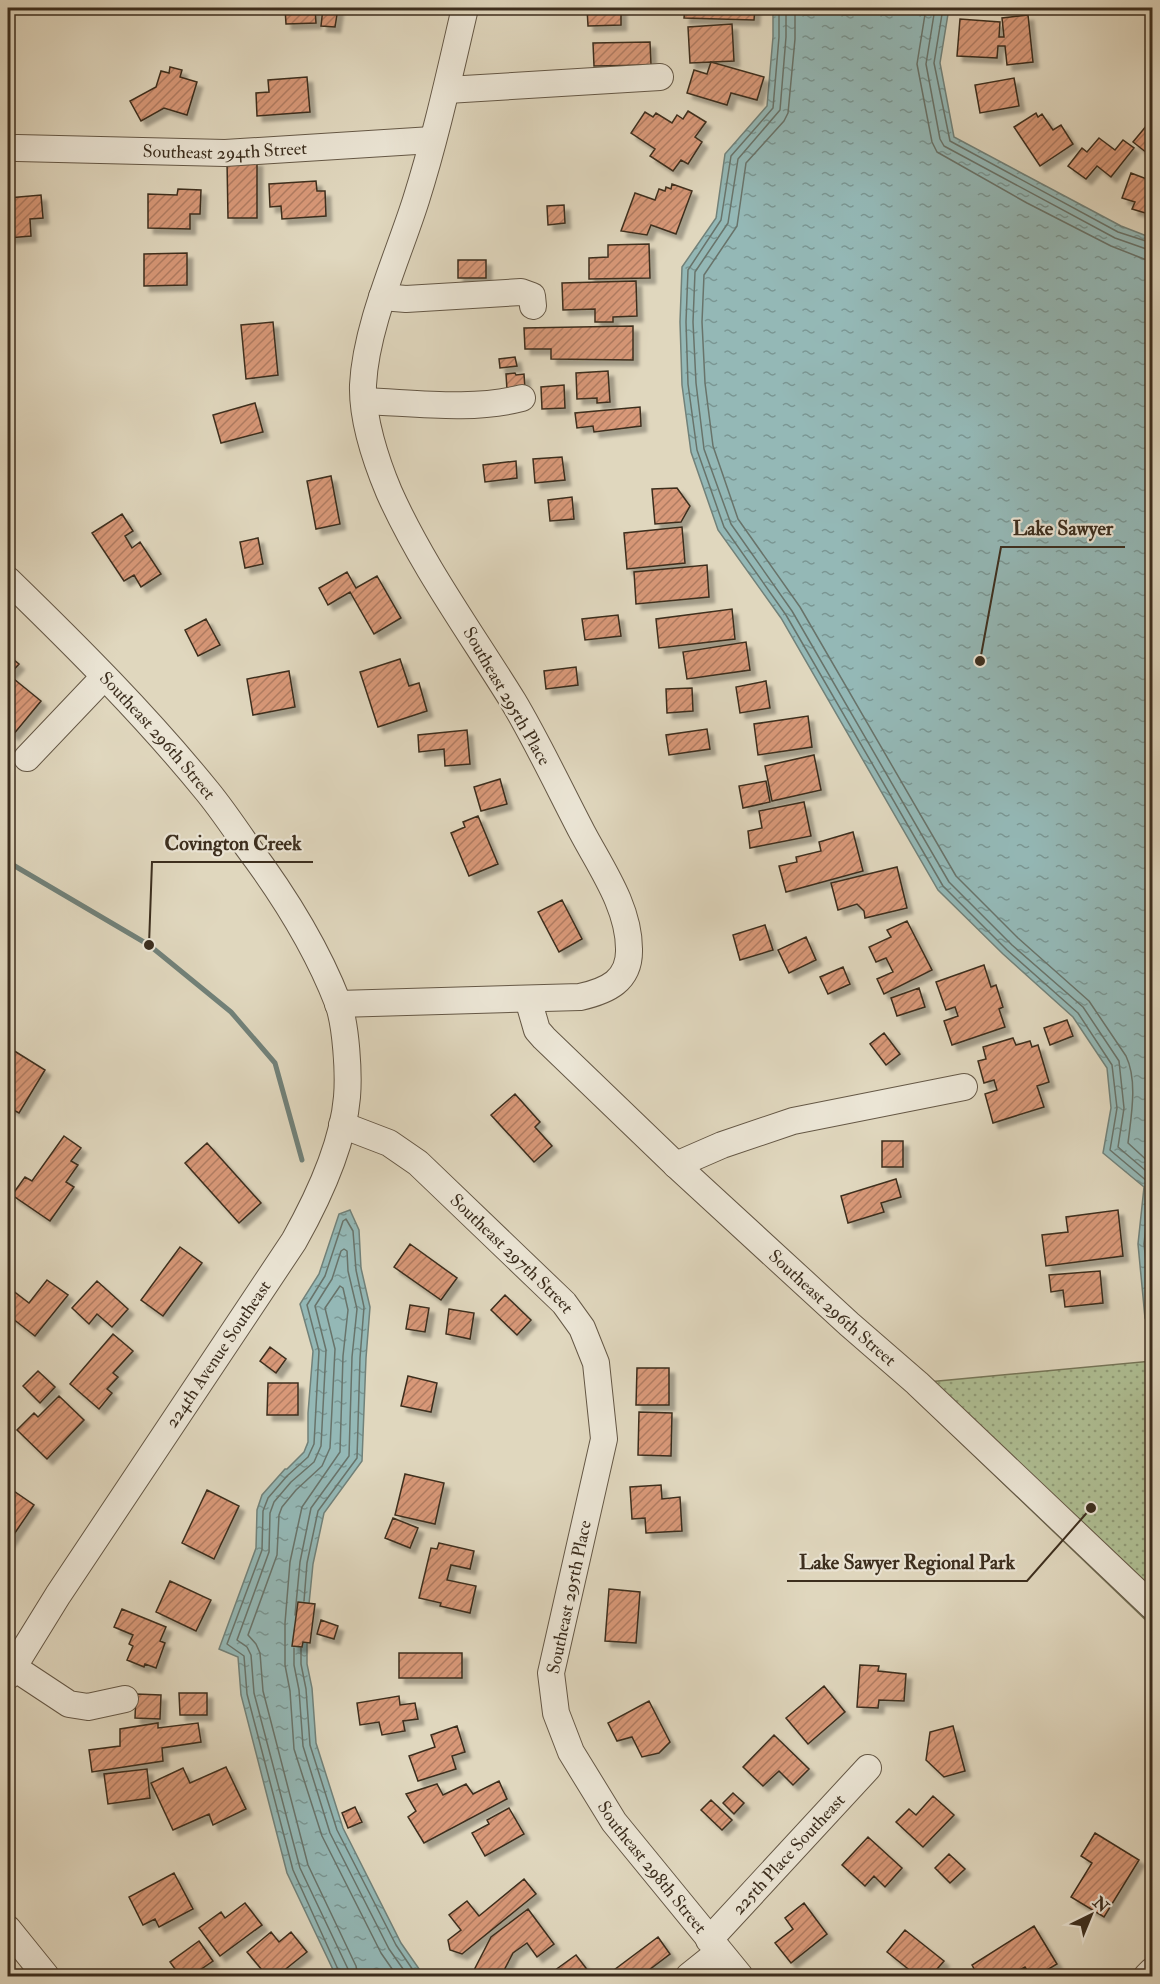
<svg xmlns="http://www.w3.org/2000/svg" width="1160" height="1984" viewBox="0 0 1160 1984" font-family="'IM FELL Double Pica',serif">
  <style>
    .park { fill: url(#park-dots); stroke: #767659; stroke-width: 1.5 }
    .water { fill: url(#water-ripples); stroke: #718179; stroke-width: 1.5 }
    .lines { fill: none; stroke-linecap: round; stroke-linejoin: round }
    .shore { stroke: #68736a; stroke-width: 1.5 }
    .stream { stroke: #718179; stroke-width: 5 }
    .building { fill: url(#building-hatch); stroke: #3c2e1e; stroke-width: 1.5; filter: url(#shadow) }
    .minor-casing { stroke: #655846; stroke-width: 28 }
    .minor { stroke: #ebe5d5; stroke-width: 26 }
    .labels { text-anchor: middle; stroke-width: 4.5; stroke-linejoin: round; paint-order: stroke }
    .street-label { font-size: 18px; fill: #3c2e1e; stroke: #ebe5d5 }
    .leader { fill: none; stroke: #3c2e1e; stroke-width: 2 }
    .callout-dot { fill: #3c2e1e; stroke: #ebe5d5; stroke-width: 2 }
    .callout-label { font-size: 20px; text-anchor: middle; font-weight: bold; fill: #3c2e1e; stroke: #ebe5d5; stroke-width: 4.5; stroke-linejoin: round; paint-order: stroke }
  </style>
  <defs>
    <pattern id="park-dots" width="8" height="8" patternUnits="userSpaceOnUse" patternTransform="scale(1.5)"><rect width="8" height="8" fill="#afbf94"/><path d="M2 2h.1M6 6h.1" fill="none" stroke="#909c78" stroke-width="1.8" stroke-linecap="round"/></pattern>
    <pattern id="water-ripples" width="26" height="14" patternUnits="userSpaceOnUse" patternTransform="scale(1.5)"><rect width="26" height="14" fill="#94b8b6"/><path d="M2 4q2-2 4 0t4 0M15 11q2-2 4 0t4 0" fill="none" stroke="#7a9693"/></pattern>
    <pattern id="building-hatch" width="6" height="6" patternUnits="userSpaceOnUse" patternTransform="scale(1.5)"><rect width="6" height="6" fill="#d89878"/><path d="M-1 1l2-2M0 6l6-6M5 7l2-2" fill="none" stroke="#b07c62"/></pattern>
    <filter id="shadow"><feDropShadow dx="5.5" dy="5.5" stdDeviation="1.5" flood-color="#0004"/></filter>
  </defs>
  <rect width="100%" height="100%" fill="#e0d7be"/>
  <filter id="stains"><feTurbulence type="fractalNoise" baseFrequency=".00333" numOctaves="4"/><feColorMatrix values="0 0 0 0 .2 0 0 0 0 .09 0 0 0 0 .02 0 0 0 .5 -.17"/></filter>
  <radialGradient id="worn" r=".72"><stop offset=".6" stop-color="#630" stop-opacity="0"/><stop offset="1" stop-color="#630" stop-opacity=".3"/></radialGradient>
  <path class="park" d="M1152,1361V1626L906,1390L917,1383Z"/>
  <path class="water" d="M773,8H949L940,63L954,137L1121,226L1152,238V1330L1145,1318L1138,1244L1144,1187L1103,1153L1111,1108L1107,1068L1073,1017L1003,954L938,890L781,618L718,530L691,452L682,385L680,322L682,267L716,218L725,154L767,106L773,37Z
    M350,1210L359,1230L361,1268L370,1307L366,1358L362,1461L324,1513L313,1564L307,1624V1664L312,1688L316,1743L343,1828L401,1943L424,1976H336L287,1873L241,1695L238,1657L219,1649L256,1548L257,1510L262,1495L285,1469H287L304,1452L308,1442V1413L313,1351L300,1304L319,1274L339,1214Z"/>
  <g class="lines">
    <path class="shore" d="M779,8V37L773,108L731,156L721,220L688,270L686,322L688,384L697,450L724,527L786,615L943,886L1007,950L1078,1013L1112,1065L1117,1108L1110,1150L1148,1182L1150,1187L1144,1244L1152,1318
      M786,8V37L780,110L738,159L728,223L695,272L693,322L696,383L704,449L731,524L792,611L949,882L1012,945L1083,1007L1119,1061L1124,1108L1118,1147L1152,1176
      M795,8V39L788,113L784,121L746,163L737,226L704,275L702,322L705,383L713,446L738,519L800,607L956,876L1018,938L1089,1001L1126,1056C1138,1081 1131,1117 1128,1143L1152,1165
      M926,8L917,64L932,142L937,152L1027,203L1111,246L1144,259L1152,260
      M935,8L926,64L940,139L944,146L1115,238L1152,251
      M943,8L934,63L950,141L1118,232L1152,243
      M304,1601L307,1563L318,1511L357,1458L360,1358L364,1307L356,1270L353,1231L346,1219L343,1221L325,1276L307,1305L319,1351L314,1444L308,1457L287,1476L268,1498L263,1511L262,1550L227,1644L244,1656L247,1694L293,1870L341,1976
      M295,1615L300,1562L311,1508L349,1456L352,1357L357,1309L348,1271L347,1251L344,1249L341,1251L332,1279L315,1306L326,1350L321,1446L314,1462L291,1482L274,1502L270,1513L269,1552L237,1640L247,1647L251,1655L254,1693L300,1868L348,1969L349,1976
      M294,1648V1665L299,1690L303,1746L330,1833L389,1949L408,1976
      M301,1648V1664L306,1689L310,1745L337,1830L396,1945L417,1976
      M358,1976L356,1966L308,1865L263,1691L260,1653L256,1644L248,1635L277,1555L279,1515L282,1507L296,1490L322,1466L330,1448L335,1349L325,1308L340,1286L343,1288L348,1310L343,1356L340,1452L302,1507L290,1562L285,1623V1665L290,1691L294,1749L322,1836L381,1953L397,1976"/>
    <path class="stream" d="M8,862L149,945L231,1012L275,1063L302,1160"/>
  </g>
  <path class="building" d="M285,8H315L316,23L286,24Z
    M323,8H338L335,27L321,26Z
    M587,8H621V25L588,26Z
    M685,8H755L754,20L684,18Z
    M1028,15L1033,62L1007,65L1005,46H998L997,58L957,56L960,19L1000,22L999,37H1004L1002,18Z
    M732,24L734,61L690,63L688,27Z
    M650,42L651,65L594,66L593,43Z
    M711,62L764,77L757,100L731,93L727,105L687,93L694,70L707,74Z
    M170,67L182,70L180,77L197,82L187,115L164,108L141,121L130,101L156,87L161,71L169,73Z
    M307,77L310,112L257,116L256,93L269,92L268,80Z
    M1014,78L1019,106L980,113L975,85Z
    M688,111L706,122L695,137L702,142L688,164L681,160L673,171L650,156L655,149L631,133L645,112L653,117L656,113L672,123L677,115L683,119Z
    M1036,113L1038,117L1042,114L1053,130L1061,125L1073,144L1040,166L1014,127Z
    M1147,125L1152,129V146L1147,153L1133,142Z
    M1099,138L1115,150L1123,140L1134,148L1111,177L1097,166L1086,179L1068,166L1082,148L1087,152Z
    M227,161H257V218H228Z
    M1131,173L1152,181V215L1132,209L1135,202L1122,198Z
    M316,181L317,191H325L326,216L282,219L281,206L270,207L269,184Z
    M672,184L692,191L676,234L651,225L647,235L621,231L635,193L655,200L659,189L665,191L666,187L671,189Z
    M178,189L201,190L200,214H190V229L148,228V194L177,195Z
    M41,195L43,218L30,219L31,236L8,238V198Z
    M564,205L565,223L548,225L547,206Z
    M649,244L650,278L589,279V258L608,257V245Z
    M187,253V285L144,286V254Z
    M458,260H486V278H458Z
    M636,281L637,316L613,317V322H595V309L563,310L562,283Z
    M273,322L278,375L246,379L241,325Z
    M633,326V360L551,359V349H525L524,328Z
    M515,357L517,366L500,368L499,359Z
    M608,371L610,402L597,403V398L577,399L576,373Z
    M515,373L516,375L524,374L525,389L507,390L506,374Z
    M564,385L565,408L542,409L541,387Z
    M255,403L263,432L221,443L213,415Z
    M640,407L641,426L594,432L593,426L577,428L575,413Z
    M562,457L565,480L535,483L533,459Z
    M516,461L517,478L485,482L483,465Z
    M331,476L340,524L316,529L307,481Z
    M677,488L690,506L681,522L655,524L652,489Z
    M572,497L574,519L550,521L548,500Z
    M122,514L133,531L125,536L132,548L140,542L161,574L141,587L134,575L124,581L92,533Z
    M682,527L685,563L627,569L624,533Z
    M258,538L263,564L245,568L240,542Z
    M707,565L709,597L636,604L634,572Z
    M347,572L356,588L377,576L401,618L374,634L350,592L328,605L319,588Z
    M732,609L735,639L659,648L656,619Z
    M618,615L621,636L585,640L582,619Z
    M206,619L220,645L198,656L185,630Z
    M746,642L750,670L687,679L683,652Z
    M8,655L19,664L9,675L41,701L13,735L8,730Z
    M400,659L409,686L419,683L427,711L378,727L360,672Z
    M576,667L578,685L546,689L544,671Z
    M289,671L295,707L253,715L247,679Z
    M766,681L770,708L740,713L736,687Z
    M692,688L693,711L667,713L666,689Z
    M808,716L812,747L758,755L754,724Z
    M707,729L710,749L669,755L666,735Z
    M467,730L470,764L445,766L444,749L419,752L418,735Z
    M814,755L821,790L772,801L765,766Z
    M500,779L507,804L481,811L474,787Z
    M766,781L770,802L743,808L739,786Z
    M804,802L811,836L750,848L748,831L762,828L759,811Z
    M478,816L498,864L469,876L451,833L465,827L463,822Z
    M853,832L863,871L786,892L779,866L797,862L796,857L821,851L819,842Z
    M897,867L907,908L865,918L864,911L857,904L838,910L831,883Z
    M562,900L582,939L559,952L538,912Z
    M907,921L932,970L884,994L877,979L893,972L886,958L876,962L869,947L891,937L887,930Z
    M765,925L773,950L740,960L733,935Z
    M806,937L816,960L789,973L778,950Z
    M984,965L991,987L996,985L1003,1007L999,1009L1005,1027L952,1045L944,1021L958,1016L955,1007L946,1010L936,982Z
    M843,967L850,984L828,994L820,977Z
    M919,988L925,1007L897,1016L891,998Z
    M1067,1020L1073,1036L1050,1045L1044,1028Z
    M884,1033L900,1054L886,1065L870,1044Z
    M1013,1038L1016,1045L1030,1041L1032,1047L1038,1045L1049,1082L1037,1086L1044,1107L993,1123L985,1094L997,1090L994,1080L984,1083L978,1061L986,1059L983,1047Z
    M8,1047L45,1070L19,1113L8,1107Z
    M515,1094L540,1122L535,1127L552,1146L534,1162L491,1115Z
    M64,1136L81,1148L71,1161L78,1165L66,1182L74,1187L50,1221L12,1195L25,1177L32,1181Z
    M882,1141H903V1167H882Z
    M207,1143L261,1203L239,1223L185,1163Z
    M896,1179L901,1197L881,1203L884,1212L848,1223L841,1196Z
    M1118,1210L1123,1256L1046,1266L1042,1235L1068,1232L1066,1217Z
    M410,1244L457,1278L441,1300L394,1267Z
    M180,1247L202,1263L163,1316L141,1300Z
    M1100,1271L1103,1303L1065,1307L1063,1290L1051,1292L1049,1275Z
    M47,1280L68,1295L35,1336L8,1315V1287L29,1303Z
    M97,1281L128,1309L112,1327L97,1314L89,1324L72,1308Z
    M505,1295L531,1320L517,1335L491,1310Z
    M410,1305L429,1308L425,1332L406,1329Z
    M449,1309L474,1313L470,1339L446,1334Z
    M113,1334L133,1351L113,1373L118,1377L107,1389L112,1393L99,1409L70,1384Z
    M270,1347L286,1359L276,1373L260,1361Z
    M637,1368H669V1405H636Z
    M38,1371L55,1387L40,1403L23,1386Z
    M408,1376L437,1383L431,1412L401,1406Z
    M268,1383H298V1415H267Z
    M59,1396L84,1420L47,1459L17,1430L34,1413L38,1417Z
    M639,1412L672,1413L671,1456L638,1455Z
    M405,1474L444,1483L435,1524L395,1515Z
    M661,1485L662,1499L680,1497L682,1531L646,1533L645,1518L632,1519L630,1487Z
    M8,1487L34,1505L8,1543Z
    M207,1490L239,1506L214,1559L182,1543Z
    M393,1518L418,1528L410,1548L385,1538Z
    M439,1543L474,1551L470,1569L451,1565L447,1580L476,1586L470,1613L440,1606L441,1603L419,1598L431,1548L437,1549Z
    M170,1581L211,1600L196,1631L156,1612Z
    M609,1589L640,1592L636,1643L605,1641Z
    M298,1602L315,1604L310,1643L303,1642L302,1647L292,1646Z
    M122,1609L166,1627L160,1641L165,1643L156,1668L145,1664L144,1667L127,1660L133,1646L129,1644L133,1635L114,1627Z
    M321,1620L338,1626L334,1639L317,1634Z
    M399,1653H462V1678H399Z
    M860,1665L879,1666L878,1671L906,1674L904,1701L879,1700L878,1708L857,1707Z
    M824,1686L845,1712L808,1744L786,1718Z
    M179,1693H207V1715H180Z
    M136,1694L161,1695L160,1719L135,1718Z
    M399,1696L400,1705L415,1703L418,1719L403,1721L405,1731L382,1735L379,1722L360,1725L357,1703Z
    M649,1701L670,1742L659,1753L642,1757L632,1737L617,1741L608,1723Z
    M158,1723V1728L198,1723L201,1742L162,1748L163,1761L92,1772L89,1750L120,1746V1729Z
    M457,1726L465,1752L452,1756L456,1769L418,1781L409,1756L435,1747L431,1735Z
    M953,1726L965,1771L944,1777L926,1760L930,1732Z
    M774,1735L809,1769L793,1785L779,1771L763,1786L743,1767Z
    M226,1767L246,1809L213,1825L209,1814L173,1830L151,1783L183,1768L190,1783Z
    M147,1769L150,1798L108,1804L104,1774Z
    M499,1781L507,1799L424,1843L408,1817L416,1811L406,1794L437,1784L443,1795L466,1784L473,1794Z
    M733,1793L744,1803L734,1814L723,1803Z
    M933,1796L954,1815L923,1847L896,1822L909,1809L916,1815Z
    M711,1800L732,1820L722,1830L701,1810Z
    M355,1807L362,1822L348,1828L342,1813Z
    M509,1808L524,1834L485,1856L472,1833L489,1824L487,1820Z
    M1095,1833L1139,1860L1104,1917L1071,1897L1092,1863L1081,1856Z
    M868,1837L902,1868L885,1887L874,1876L865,1886L842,1865Z
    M949,1854L965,1869L950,1883L935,1868Z
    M174,1873L193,1909L159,1927L155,1919L143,1925L129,1897Z
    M524,1879L536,1894L462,1954L450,1950L448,1940L461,1930L449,1915L467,1901L479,1916Z
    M245,1903L262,1925L220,1956L199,1928L221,1912L225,1918Z
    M804,1903L827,1934L791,1963L775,1943L793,1929L785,1918Z
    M528,1909L554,1944L537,1957L527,1943L513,1953L501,1976H471L491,1937Z
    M1034,1926L1057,1964L1037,1976H1031L1025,1967L1009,1976H978L972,1965Z
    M905,1930L944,1961L931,1976H917L887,1952Z
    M271,1932L279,1942L291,1932L307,1952L277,1976H267L247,1952Z
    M658,1937L670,1954L641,1976H606Z
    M199,1941L213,1961L191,1976H180L170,1962Z
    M576,1955L592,1976H547Z"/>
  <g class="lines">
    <defs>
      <g id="minor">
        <path d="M447,90L660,77"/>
        <path id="s1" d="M17,148L225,153L432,140"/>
        <path d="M382,297L406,299L521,292L532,296L533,306"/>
        <path d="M364,401C416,403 472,411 522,398"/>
        <path id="s2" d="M8,580C77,647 146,716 207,791C221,808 234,827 247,846C283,894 316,946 338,1003C346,1025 349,1073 347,1097C343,1145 317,1200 294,1241L58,1595L8,1676"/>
        <path d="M27,758L104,677"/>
        <path id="s3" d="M528,999L537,1030L544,1038L676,1165L849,1324L917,1383L1152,1606"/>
        <path d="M338,1004L580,997C607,991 630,981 629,949C629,907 601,868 582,832C559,788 538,743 513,701C471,633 421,564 389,492C376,461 362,418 363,385C366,325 398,257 416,200C436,137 450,72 465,8"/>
        <path id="s4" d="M342,1125L389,1143L418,1163L564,1303L582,1328L596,1363L604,1439L551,1673L556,1713L571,1752L614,1822L740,1976"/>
        <path d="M676,1165L722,1145L793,1121L964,1087"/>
        <path d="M13,1667L69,1704L88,1707L125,1699"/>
        <path d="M8,1929L46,1976"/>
        <path id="s5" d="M709,1940L868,1768"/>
        <path d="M689,1976L719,1952"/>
        <path d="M1147,1976L1152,1971"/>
      </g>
    </defs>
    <use href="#minor" class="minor-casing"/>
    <use href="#minor" class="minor"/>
  </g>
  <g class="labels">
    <g class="street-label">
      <text dy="6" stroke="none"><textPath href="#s1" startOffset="208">Southeast 294th Street</textPath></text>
      <text transform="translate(507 696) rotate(60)" y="6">Southeast 295th Place</text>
      <text dy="6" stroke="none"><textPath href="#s2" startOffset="216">Southeast 296th Street</textPath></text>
      <text dy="6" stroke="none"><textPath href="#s4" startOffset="216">Southeast 297th Street</textPath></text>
      <text dy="6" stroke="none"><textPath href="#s3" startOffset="438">Southeast 296th Street</textPath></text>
      <text transform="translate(218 1354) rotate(-56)" y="6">224th Avenue Southeast</text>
      <text transform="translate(569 1597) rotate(-78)" y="6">Southeast 295th Place</text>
      <text dy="6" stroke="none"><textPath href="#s5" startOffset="117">225th Place Southeast</textPath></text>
      <text dy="6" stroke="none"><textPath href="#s4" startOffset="896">Southeast 298th Street</textPath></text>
    </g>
  </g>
  <path class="leader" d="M980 661L1001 547H1125M149 945L152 862H313M1091 1508L1027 1581H787"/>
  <g class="callout-dot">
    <circle cx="980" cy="661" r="6"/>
    <circle cx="149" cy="945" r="6"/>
    <circle cx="1091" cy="1508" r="6"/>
  </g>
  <g class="callout-label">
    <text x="1063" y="535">Lake Sawyer</text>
    <text x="233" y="850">Covington Creek</text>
    <text x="907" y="1569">Lake Sawyer Regional Park</text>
  </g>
  <rect width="1160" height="1984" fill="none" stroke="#e0d7be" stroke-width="30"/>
  <rect x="9" y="9" width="1142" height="1966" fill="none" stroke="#3c2e1e" stroke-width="3"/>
  <rect x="15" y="15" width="1130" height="1954" fill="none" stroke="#3c2e1e" stroke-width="1.5"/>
  <g transform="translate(1091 1915) rotate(43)" stroke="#ebe5d5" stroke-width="4.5" paint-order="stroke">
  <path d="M0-4.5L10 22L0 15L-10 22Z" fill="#3c2e1e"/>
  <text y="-9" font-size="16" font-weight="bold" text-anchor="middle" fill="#3c2e1e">N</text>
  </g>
  <rect width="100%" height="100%" filter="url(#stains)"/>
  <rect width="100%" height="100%" fill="url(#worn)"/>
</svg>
